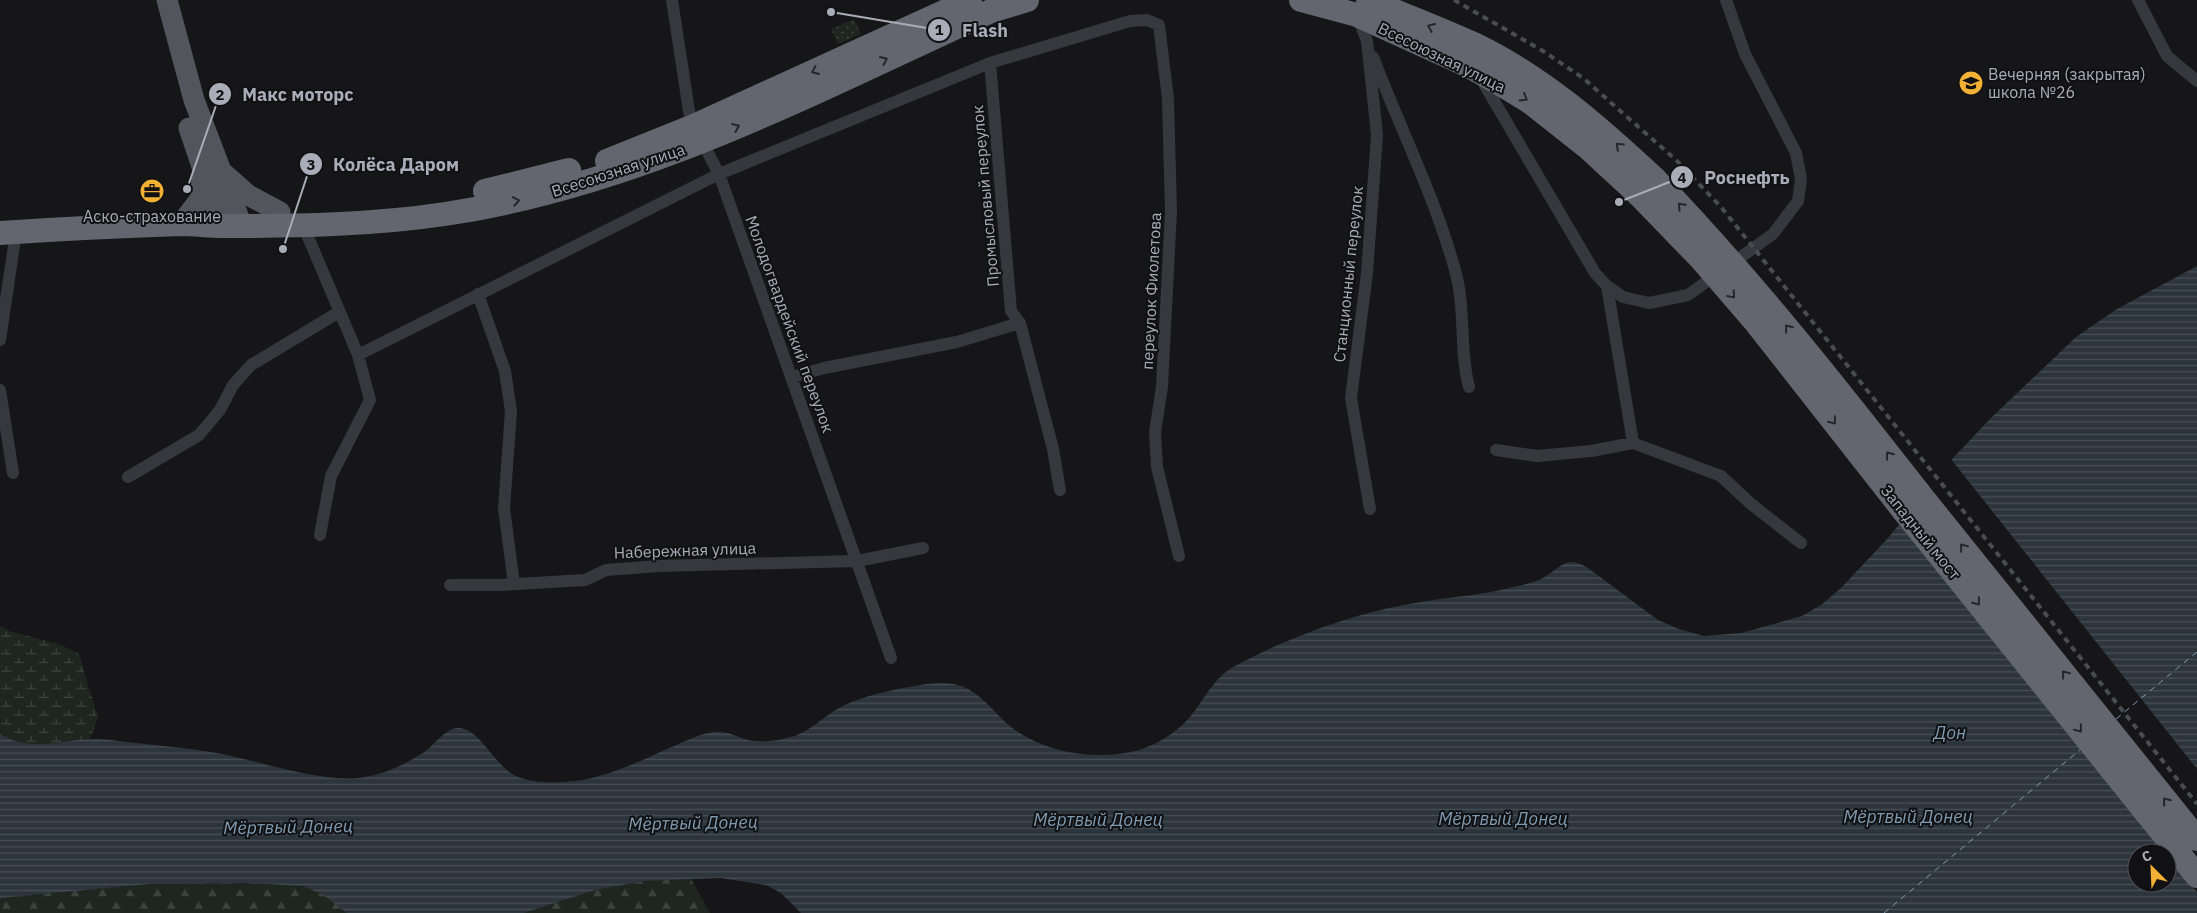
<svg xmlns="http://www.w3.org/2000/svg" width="2197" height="913" viewBox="0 0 2197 913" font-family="'IBM Plex Sans',sans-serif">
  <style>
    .grass { fill: url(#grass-dots) }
    .forest { fill: url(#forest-firs) }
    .wetland { fill: url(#wetland-marsh) }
    .water { fill: url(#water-rules); fill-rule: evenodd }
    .pier { fill: #161618 }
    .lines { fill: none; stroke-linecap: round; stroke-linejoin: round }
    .ferry { stroke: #7f9bb3; stroke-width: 1; stroke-dasharray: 6 5; stroke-linecap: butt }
    .street { stroke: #37383d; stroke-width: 12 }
    .primary { stroke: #53555c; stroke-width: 21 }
    .highway { stroke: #63666e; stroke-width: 24 }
    .rail { stroke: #4a4c52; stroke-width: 4; stroke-dasharray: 6 5; stroke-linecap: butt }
    .highway-bridge { stroke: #63666e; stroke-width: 24 }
    .oneway { stroke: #26262a }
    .labels { text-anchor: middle; stroke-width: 4; stroke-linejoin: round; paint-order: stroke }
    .street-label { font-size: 16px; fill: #a8adb8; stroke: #111113 }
    .poi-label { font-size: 16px; fill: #a8adb8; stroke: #111113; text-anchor: start }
    .water-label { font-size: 18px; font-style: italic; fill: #7f9bb3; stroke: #111113 }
    .leader { fill: none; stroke: #a8adb8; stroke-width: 2 }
    .callout-dot { fill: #a8adb8; stroke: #111113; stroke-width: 2 }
    .mark-label { font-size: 15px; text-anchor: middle; font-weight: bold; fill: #111 }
    .callout-label { font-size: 18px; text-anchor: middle; font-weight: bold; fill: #a8adb8; stroke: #111113; stroke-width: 4; stroke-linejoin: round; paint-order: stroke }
  </style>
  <defs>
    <pattern id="grass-dots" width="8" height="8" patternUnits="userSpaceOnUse" patternTransform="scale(1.25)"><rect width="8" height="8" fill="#1e261f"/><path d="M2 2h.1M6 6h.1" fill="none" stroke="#3c433d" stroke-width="1.8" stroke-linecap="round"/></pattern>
    <pattern id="forest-firs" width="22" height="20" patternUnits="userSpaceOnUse" patternTransform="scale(1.25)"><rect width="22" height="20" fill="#1e261f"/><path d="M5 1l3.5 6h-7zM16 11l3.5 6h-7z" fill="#3c433d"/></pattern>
    <pattern id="wetland-marsh" width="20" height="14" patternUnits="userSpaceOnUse" patternTransform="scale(1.25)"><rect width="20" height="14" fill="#1e261f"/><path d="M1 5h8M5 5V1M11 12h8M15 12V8" fill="none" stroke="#3c433d"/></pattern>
    <pattern id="water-rules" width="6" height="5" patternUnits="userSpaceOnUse" patternTransform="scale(1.25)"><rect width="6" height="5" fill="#2c353c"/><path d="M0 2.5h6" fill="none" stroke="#485056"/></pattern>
  </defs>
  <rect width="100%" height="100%" fill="#161618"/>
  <path class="grass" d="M854,19L861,34L838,44L831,29Z"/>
  <path class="forest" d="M691,879L710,913H524L595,890L645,881Z
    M199,882C235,882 290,877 322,894C331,899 339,907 347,913H0V898L5,897L150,884Z"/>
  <path class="wetland" d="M0,626L9,631L59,644L79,654L98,718L90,739C61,745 26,751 0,734Z"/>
  <path class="water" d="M2197,266V913H801L781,893L766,885L720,878L645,881L595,890L524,913H347L322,894L302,886L250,883L150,884L0,898V734C35,756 73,734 110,740C147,745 185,747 222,754C261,762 321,782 359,778C383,775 402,766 423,753C434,746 443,730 457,728C479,726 495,767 516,776C534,784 557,783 576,781C611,776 642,760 674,746C686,741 701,733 714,732C727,730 737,737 748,740C762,743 777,741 791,737C811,732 824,715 843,706C863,696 887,691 909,687C925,684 945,680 961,686C982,693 996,716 1014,729C1048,754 1100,761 1139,750C1158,744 1177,732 1190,717C1205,699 1213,678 1235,666C1286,638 1358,612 1415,603C1446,597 1478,596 1509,588C1520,586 1533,583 1543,578C1562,567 1565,555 1588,568L1658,620L1679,629L1704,636L1741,633L1802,616L1821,605L1841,588L1888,538L1954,457L1990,419L2076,337L2117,309ZM2137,853H2167V883H2137Z"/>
  <path class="pier" d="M1950,458L2197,769V892L1899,521Z"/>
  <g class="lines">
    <path class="ferry" d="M2116,719L2197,652
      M1884,913L2081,749"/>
    <path class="street" d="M672,0L689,111L694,126L719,174L891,658
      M2138,0L2167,56L2197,81
      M1357,15L1367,41L1377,135L1367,273L1351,398L1370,509
      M1373,57C1400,128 1435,197 1455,270C1466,308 1459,350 1469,387
      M990,63L1011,311L1020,323L1053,449L1060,490
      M1480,77L1595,273L1607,286L1623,297L1649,303L1688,295L1773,234L1798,201L1801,179L1796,153L1745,54L1726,0
      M303,225L358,355L370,400L331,476L320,535
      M1607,286L1633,443
      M478,294L505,371L511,411L504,508L514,584
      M0,340L16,232
      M358,355L719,174L990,63L1130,21L1147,20L1159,25L1168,99L1171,211L1162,387L1155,432L1157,467L1179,556
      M792,377L824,368L957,342L1020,323
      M0,390L13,473
      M1496,450L1537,456L1591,451L1633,443L1721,476L1751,504L1801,543
      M128,477L199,435L220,410L233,385L251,365L339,312
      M450,585H500L585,580L606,570L659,566L857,561L923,548"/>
    <path class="primary" d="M167,0L194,100L242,226
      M189,128L222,226
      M223,173L248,195L280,212
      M181,224L201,198L202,176"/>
    <path class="highway" d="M1301,0L1357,15L1467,65L1497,82L1530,102L1587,147L1639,195
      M1368,0C1404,15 1441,29 1476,45C1544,78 1600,128 1655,179
      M607,161L694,126L970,0
      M485,191L569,170
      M0,233C60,229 121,226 181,224C195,224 209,226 223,226C296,226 372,225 445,214C640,185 814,92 991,11L1027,0
      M1919,493L2197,839
      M1903,510L2197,876"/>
    <path class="rail" d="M1454,0L1543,51L1583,78L1676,160L1721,207L2197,804"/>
    <path class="highway-bridge" d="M1655,179C1751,279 1834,384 1919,493
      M1639,195L1701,259L1757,324L1903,510"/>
  </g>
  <defs><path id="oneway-chevron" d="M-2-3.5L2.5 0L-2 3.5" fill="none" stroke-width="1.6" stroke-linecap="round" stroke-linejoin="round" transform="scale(1.25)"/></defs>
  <g class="oneway">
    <use href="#oneway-chevron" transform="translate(1431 27) rotate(-157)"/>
    <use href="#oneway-chevron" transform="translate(884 60) rotate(-24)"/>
    <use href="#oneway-chevron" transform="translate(815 71) rotate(156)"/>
    <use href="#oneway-chevron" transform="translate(1524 98) rotate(31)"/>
    <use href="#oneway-chevron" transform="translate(736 127) rotate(-24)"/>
    <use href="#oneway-chevron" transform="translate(1619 146) rotate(-137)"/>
    <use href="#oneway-chevron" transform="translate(516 201) rotate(-11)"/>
    <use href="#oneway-chevron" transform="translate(1681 206) rotate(-134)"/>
    <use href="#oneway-chevron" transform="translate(1732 295) rotate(49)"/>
    <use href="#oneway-chevron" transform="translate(1788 328) rotate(-129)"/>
    <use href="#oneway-chevron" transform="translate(1833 421) rotate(52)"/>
    <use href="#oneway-chevron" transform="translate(1889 455) rotate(-128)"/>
    <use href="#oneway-chevron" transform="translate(1963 547) rotate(-129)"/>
    <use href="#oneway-chevron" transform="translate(1977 602) rotate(51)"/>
    <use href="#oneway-chevron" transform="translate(2065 674) rotate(-129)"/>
    <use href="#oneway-chevron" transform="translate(2079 729) rotate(51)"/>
    <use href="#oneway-chevron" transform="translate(2166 801) rotate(-129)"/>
  </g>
  <defs>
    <symbol id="school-disc" viewBox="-11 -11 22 22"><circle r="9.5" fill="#f2b134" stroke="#111113"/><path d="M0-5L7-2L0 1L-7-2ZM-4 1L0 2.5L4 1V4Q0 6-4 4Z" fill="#111"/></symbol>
    <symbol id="office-disc" viewBox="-11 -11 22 22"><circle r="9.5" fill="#f2b134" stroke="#111113"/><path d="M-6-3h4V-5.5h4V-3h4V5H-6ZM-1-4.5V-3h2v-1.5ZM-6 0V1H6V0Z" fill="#111"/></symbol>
  </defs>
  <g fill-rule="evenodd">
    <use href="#school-disc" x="1957" y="69" width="28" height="28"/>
    <use href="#office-disc" x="138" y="177" width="28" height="28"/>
  </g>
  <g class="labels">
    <g class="street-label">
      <text transform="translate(1442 57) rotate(26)" y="6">Всесоюзная улица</text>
      <text transform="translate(618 170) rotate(-18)" y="6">Всесоюзная улица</text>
      <text transform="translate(985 196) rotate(-95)" y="6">Промысловый переулок</text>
      <text transform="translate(1348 274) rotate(-84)" y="6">Станционный переулок</text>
      <text transform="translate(1151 291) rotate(-87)" y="6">переулок Фиолетова</text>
      <text transform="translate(790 324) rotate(70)" y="6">Молодогвардейский переулок</text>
      <text transform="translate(1921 532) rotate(51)" y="6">Западный мост</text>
      <text transform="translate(685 550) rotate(-2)" y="6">Набережная улица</text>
    </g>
    <g class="poi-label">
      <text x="1988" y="80">Вечерняя (закрытая)<tspan x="1988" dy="18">школа №26</tspan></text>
      <text x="152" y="222" text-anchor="middle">Аско-страхование</text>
    </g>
    <g class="water-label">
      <text x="1950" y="739">Дон</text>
      <text x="1908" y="823">Мёртвый Донец</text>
      <text x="1503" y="825">Мёртвый Донец</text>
      <text x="1098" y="826">Мёртвый Донец</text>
      <text transform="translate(693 823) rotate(-1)" y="6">Мёртвый Донец</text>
      <text transform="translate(288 827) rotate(-1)" y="6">Мёртвый Донец</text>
    </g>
  </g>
  <path class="leader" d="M831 12L939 30M187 189L220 94M283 249L311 164M1619 202L1682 177"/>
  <g class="callout-dot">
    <circle cx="831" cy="12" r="5"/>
    <circle cx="187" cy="189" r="5"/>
    <circle cx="283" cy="249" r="5"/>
    <circle cx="1619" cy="202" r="5"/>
    <circle cx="939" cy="30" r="12"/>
    <circle cx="220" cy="94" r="12"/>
    <circle cx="311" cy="164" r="12"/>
    <circle cx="1682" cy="177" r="12"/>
  </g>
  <g class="mark-label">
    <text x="939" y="35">1</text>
    <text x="220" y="100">2</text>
    <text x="311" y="170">3</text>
    <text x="1682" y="183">4</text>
  </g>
  <g class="callout-label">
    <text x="985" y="37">Flash</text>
    <text x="298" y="101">Макс моторс</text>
    <text x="396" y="171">Колёса Даром</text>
    <text x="1747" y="184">Роснефть</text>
  </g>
  <g transform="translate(2152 868) rotate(336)"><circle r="24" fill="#111113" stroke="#4d4f55"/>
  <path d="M0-4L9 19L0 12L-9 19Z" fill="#f2b134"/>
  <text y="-8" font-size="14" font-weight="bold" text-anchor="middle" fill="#a8adb8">С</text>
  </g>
</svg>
